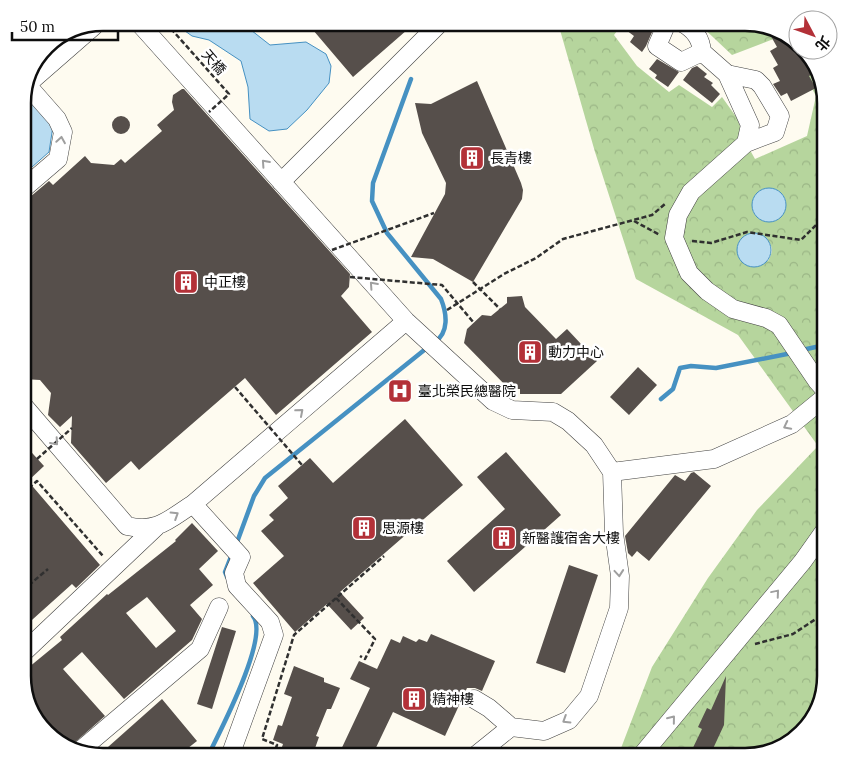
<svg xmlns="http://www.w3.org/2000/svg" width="848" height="779" viewBox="0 0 848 779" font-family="Lora,'Noto Sans TC',serif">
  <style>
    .forest { fill: url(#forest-crowns); fill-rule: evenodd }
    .water { fill: #b9dcf1; stroke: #4691c2 }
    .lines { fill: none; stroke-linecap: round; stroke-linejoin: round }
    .stream { stroke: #4691c2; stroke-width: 4.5 }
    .building { fill: #564f4b; fill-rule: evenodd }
    .minor-casing { stroke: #414141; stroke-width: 19 }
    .path { stroke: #303030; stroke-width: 2.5; stroke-dasharray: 5 2.5; stroke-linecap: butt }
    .minor { stroke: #fff; stroke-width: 18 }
    .path-bridge { stroke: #303030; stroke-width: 2.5; stroke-dasharray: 5 2.5; stroke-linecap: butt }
    .oneway { stroke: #9f9f9f }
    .labels { text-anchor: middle; stroke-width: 5; stroke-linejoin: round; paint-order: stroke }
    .street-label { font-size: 14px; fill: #0e0e0e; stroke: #fff }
    .poi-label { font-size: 14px; fill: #0e0e0e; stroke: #fff; text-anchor: start }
    .rim { fill: none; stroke: #0e0e0e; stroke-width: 2.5 }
  </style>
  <defs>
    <pattern id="forest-crowns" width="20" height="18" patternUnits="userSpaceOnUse" patternTransform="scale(1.25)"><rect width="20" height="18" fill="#b6d59d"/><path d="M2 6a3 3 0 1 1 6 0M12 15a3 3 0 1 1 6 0" fill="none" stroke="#9bb686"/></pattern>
  </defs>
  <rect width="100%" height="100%" fill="#fefbf0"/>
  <path class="forest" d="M558,23H623L614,35L637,66L669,92L679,85L712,107L722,97L737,118L746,143L755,159L807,136L816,96L792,52L776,38L732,55L698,23H750L798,44V50H804L825,98V676L802,733L750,756H618L652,667L708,578L757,510L818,446L738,335L636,279L595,152ZM777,190C788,197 789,208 780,218L759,219C751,212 750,204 756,194ZM752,233C767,239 778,244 768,261L737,247L743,238Z"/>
  <path class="water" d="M174,23H242L270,45L306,42L326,54L331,66L329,83L307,110L287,129L269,131L250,119L248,87L241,61L209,40L192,36Z
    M24,94L53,126L49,152L23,175V97Z
    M752 205a17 17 0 1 1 34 0a17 17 0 1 1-34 0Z
    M737 250a17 17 0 1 1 34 0a17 17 0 1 1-34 0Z"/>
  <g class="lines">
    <path class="stream" d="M411,79L373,183L372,201L387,233L441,299C447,314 449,332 435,342
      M802,350L825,345
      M661,399L673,389L680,368L691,366L716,368L792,353
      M236,545L254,496L265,478L428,347
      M227,577L225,572L232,554
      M208,756C219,733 270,637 253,616"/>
  </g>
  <path class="building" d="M322,23H415L353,77L313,30Z
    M631,23H656L646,46L642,52L630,42L634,36L626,30Z
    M768,31L797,44L798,50H800L813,74L809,76L816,88L791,101L787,93L781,96L773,84L780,81L773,68L778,65L770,51L777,47Z
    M657,59L679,72L668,87L655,78L657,75L649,69Z
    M697,66L707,74L704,77L713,83L711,85L720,94L712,103L683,80L692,68Z
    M477,81L521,183L523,190L522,199L473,282L433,259L411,257L445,194L446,183L422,133L415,103L431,104Z
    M182,89H184L350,274L349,287L341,296L372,332L276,415L245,378L139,470L131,461L106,483L71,443L72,416L60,427L48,415L51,393L40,380L23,379V242L25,221L23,218V211L27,207L23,200L30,197L49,181L53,185L85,156L91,163L114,165L121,159L125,163L162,131L157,125L174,110L172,102L173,95Z
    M112 125a9 9 0 1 1 18 0a9 9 0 1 1-18 0Z
    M522,296L525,307L556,339L567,329L597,361L561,394H520V389H509L464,343L467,329L482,315L491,316L507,303V297Z
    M638,367L657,385L629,415L610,397Z
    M405,419L463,485L340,592L364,618L351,630L327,604L295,632L253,583L284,556L261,531L274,520L269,515L288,498L278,486L310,458L333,483Z
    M23,443L44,466L28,481L100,565L76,588L72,584L23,628Z
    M506,452L561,515L474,592L447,561L505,509L477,477Z
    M694,472L711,486L649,561L637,551L632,557L628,553L625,536L675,475L685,481L691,473Z
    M192,523L218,551L199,569L213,585L190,605L202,619L192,640L124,699L82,652L63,669L105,716L73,744L46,733L23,681V672L62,640L60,637L107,594L108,595L176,541L175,540ZM147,597L176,631L156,648L126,613Z
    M569,565L598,575L565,673L536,663Z
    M222,627L236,631L212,709L197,704Z
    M431,634L495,661L482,691L475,688H467L445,736L393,712L372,756H338L370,688L350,679L359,661L377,669L391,639L400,643L403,636L416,642L419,639L427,642Z
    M294,666L324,678V682L340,688L331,709H327L316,736L319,737L313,754L304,750L302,756H290L280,753L283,744L273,740L278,725L282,726L292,697L284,694Z
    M726,676L724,725L711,753L708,752L705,756H689L702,729L698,727L707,708L711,710Z
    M162,699L197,741L178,756H103L99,755Z"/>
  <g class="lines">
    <defs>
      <path id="minor" d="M139,23L406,321L493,401L512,410L553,412L568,421L594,445L612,472L614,533L620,576L619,608L589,696L569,720L544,731L511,727L475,756
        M667,23L657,46L681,62L702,52
        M682,23C694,29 701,38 702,52L727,74L750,125L746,143
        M727,74L756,80L762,86L780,116L775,132L746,143L691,192L678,215L674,238L689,273L707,291L733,309L766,318L779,325L817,381L825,390
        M31,81L94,26
        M281,182L440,23
        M23,189L58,159L63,132L57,119L28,86
        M23,405L127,526C157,533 168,520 193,504L406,321
        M612,472L714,459L792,424L825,397
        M193,504L241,557L234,573L237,586L270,622L274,635L230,756
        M23,653L156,527
        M474,699L489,708L511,727
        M83,748L200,649L219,607
        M641,756L803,561L825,530"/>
    </defs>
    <use href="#minor" class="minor-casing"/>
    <path class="path" d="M634,221L660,235
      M692,241L711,243L747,232L801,240L825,216
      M447,310L504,274L536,258L563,239L652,215L665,204
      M23,493L37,481L103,556
      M23,590L48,569
      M336,598L375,639L365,659L360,656
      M755,644L793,634L825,613
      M273,756L277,745L262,739L294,635L384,556"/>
    <use href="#minor" class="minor"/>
    <path class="path-bridge" d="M166,23L229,94L209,112
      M332,250L434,213
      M350,277L442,285L474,323
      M473,282L500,309
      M235,387L302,465
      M37,459L72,428"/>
  </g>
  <defs><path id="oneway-chevron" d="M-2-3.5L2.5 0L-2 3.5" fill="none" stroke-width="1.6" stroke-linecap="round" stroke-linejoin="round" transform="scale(1.25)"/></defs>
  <g class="oneway">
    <use href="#oneway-chevron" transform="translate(61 140) rotate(-81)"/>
    <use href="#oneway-chevron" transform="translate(265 163) rotate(-132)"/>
    <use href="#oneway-chevron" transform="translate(373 285) rotate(-132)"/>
    <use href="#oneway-chevron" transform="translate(300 412) rotate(-41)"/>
    <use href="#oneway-chevron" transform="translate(787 426) rotate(153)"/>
    <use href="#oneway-chevron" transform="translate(55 442) rotate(49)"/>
    <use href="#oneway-chevron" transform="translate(175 515) rotate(-32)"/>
    <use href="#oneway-chevron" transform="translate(619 573) rotate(85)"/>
    <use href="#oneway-chevron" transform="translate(776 593) rotate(-50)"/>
    <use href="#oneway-chevron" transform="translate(672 719) rotate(-51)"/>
    <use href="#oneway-chevron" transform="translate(566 720) rotate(148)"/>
  </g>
  <defs>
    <symbol id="building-square" viewBox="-11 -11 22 22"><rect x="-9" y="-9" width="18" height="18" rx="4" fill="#b33138" stroke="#fff"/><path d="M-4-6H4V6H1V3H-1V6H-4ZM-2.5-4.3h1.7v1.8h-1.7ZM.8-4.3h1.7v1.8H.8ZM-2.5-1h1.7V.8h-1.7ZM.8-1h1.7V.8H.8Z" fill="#fff"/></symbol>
    <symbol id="hospital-square" viewBox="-11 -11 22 22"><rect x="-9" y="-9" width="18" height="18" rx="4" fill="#b33138" stroke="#fff"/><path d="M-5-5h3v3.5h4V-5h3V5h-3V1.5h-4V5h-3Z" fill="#fff"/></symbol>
  </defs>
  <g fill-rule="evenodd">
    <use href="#building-square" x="458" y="144" width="28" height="28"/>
    <use href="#building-square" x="172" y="268" width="28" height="28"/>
    <use href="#building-square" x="516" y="338" width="28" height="28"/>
    <use href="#hospital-square" x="386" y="377" width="28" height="28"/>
    <use href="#building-square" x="350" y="514" width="28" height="28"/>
    <use href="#building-square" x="490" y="524" width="28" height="28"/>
    <use href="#building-square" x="400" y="685" width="28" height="28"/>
  </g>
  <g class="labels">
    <g class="street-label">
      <text transform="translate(214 62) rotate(49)" y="5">天橋</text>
    </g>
    <g class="poi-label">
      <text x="490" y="163">長青樓</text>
      <text x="204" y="287">中正樓</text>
      <text x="548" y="357">動力中心</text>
      <text x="418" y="396">臺北榮民總醫院</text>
      <text x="382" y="533">思源樓</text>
      <text x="522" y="543">新醫護宿舍大樓</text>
      <text x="432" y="704">精神樓</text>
    </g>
  </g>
  <path d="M0 0H848V779H0ZM103 31H745A72 72 0 0 1 817 103V676A72 72 0 0 1 745 748H103A72 72 0 0 1 31 676V103A72 72 0 0 1 103 31Z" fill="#fff" fill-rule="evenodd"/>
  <path class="rim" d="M103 31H745A72 72 0 0 1 817 103V676A72 72 0 0 1 745 748H103A72 72 0 0 1 31 676V103A72 72 0 0 1 103 31Z"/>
  <g transform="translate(813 35) rotate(131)"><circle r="24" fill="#ffffff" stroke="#9f9f9f"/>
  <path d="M0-4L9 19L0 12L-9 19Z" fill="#b33138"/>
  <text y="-8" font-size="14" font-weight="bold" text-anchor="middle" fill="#0e0e0e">北</text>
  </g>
  <path d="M12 32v8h106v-8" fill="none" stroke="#0e0e0e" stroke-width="2.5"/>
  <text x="20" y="32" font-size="15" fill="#0e0e0e" stroke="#ffffff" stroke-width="4" paint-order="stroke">50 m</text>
</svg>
